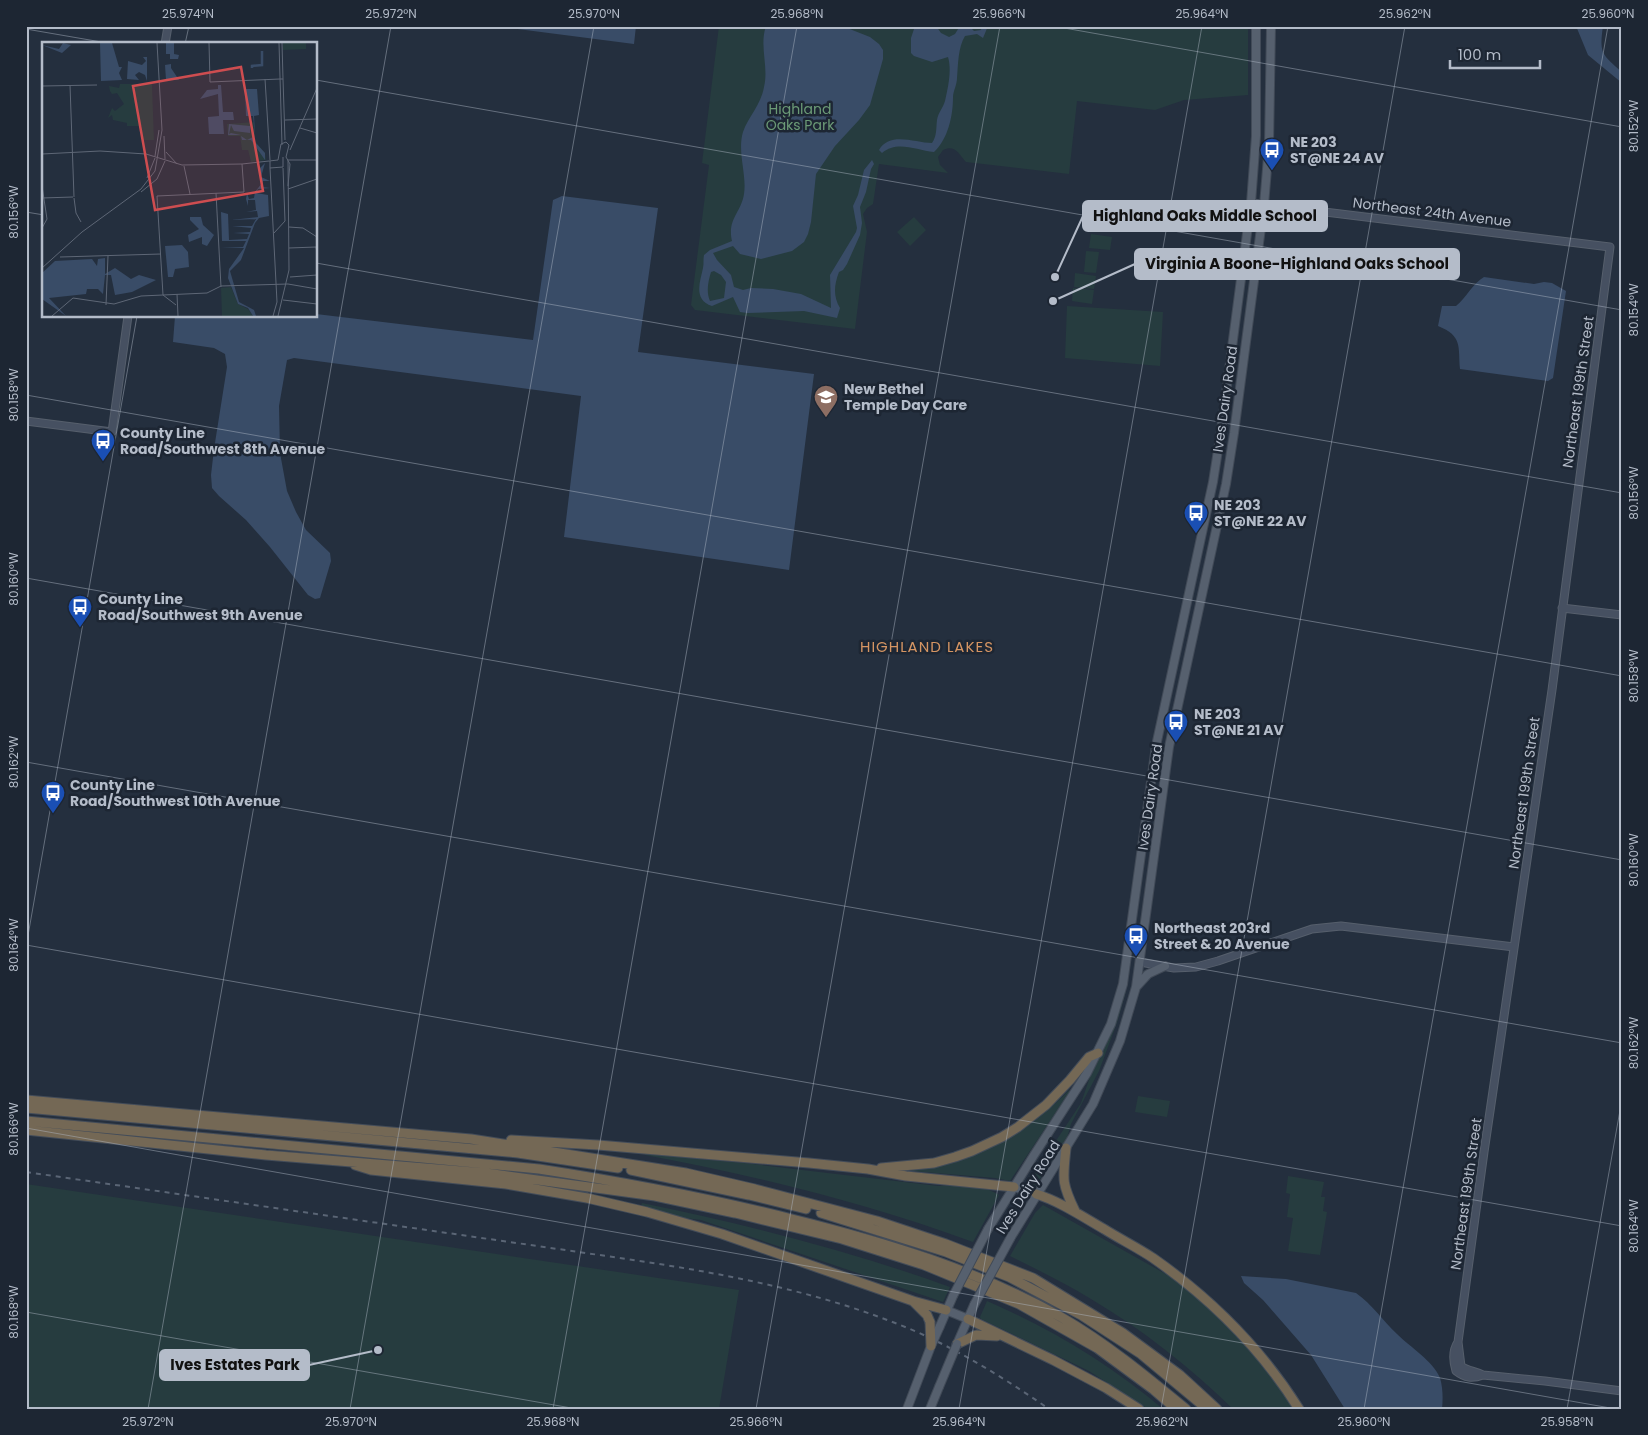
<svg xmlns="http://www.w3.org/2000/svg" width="1648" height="1435" viewBox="0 0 1648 1435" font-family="Poppins,sans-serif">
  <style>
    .green { fill: #263c3f }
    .water { fill: #394c67; fill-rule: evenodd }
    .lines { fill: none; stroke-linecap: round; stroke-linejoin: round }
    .secondary-casing { stroke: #565f6c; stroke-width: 9 }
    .primary-casing { stroke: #414a57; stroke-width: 10 }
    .highway-casing { stroke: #434c59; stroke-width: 11 }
    .secondary { stroke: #465061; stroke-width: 7 }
    .primary { stroke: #56606e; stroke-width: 8 }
    .highway { stroke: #746855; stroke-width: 9 }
    .rail { stroke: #5a6575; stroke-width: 2; stroke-dasharray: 5 5; stroke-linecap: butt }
    .primary-bridge-casing { stroke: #414a57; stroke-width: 10; stroke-linecap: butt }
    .highway-bridge-casing { stroke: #434c59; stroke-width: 11; stroke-linecap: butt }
    .primary-bridge { stroke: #56606e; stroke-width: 8 }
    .highway-bridge { stroke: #746855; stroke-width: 9 }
    .ticks { fill: none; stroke: #b4bcc9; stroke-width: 1; stroke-opacity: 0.45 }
    .labels { text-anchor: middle; stroke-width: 5; stroke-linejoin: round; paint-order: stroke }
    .park-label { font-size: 14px; fill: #6b9a76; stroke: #1d2633 }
    .poi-label { font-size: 14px; font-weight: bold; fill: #b4bcc9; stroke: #1d2633; text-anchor: start }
    .street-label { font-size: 14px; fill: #b4bcc9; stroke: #1d2633 }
    .neighbourhood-label { font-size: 15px; letter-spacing: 1px; fill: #d59563; stroke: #1d2633 }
    .inset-river { fill: none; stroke: #394c67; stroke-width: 2.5 }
    .inset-road { fill: none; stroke: #5e6776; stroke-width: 1 }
    .view { fill: #ce4d50; fill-opacity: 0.15; stroke: #ce4d50; stroke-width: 2.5 }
    .inset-edge { fill: none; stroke: #b4bcc9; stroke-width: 2.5 }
    .leader { fill: none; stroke: #b4bcc9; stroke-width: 2 }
    .callout-dot { fill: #b4bcc9; stroke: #1d2633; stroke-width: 2 }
    .callout { fill: #b4bcc9; stroke: #b4bcc9; stroke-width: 2 }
    .callout-label { font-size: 15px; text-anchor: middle; font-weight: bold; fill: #111 }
    .neatline { fill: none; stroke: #b4bcc9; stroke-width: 2 }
    .ticks-label { font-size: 12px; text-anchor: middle; fill: #b4bcc9 }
  </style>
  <rect width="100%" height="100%" fill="#242f3e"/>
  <path class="green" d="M719,26H1248V95L1184,100L1155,110L1077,101L1069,174L966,162C959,154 955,144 943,150L938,157L940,165L948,173L879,164L873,204L867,208L863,214L867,232L855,329L695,310L691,305L709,165L702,163Z
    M914,217L926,230L910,246L897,232Z
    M1091,234L1112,237L1110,250L1089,248Z
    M1086,251L1099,252L1096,273L1084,272Z
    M1075,273L1096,276L1094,289L1074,287Z
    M1073,288L1094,290L1092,304L1072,301Z
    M1067,306L1163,312L1160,366L1065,358Z
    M1125,990L1126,991L1118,1020L1099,1071L1071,1124L1067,1138L1035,1186L1028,1183L1081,1103L1090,1077L1109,1038Z
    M1069,1090L1070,1091L1010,1181L995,1178L912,1171L913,1169C976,1161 1024,1136 1069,1090Z
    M1138,1096L1170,1101L1167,1117L1135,1112Z
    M645,1154L744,1163L938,1186C957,1185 983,1184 999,1195L973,1242C866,1203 757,1176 645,1155Z
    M1288,1176L1324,1182L1321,1197H1325L1323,1211L1327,1212L1320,1255L1288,1251L1293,1218L1287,1217L1290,1194L1286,1193Z
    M26,1184L739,1290L719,1409H26Z
    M642,1203C748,1225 848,1250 950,1287L943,1302L701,1220L685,1218L641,1206Z
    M1043,1205L1178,1281L1220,1317L1256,1355L1296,1409H1233C1190,1367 1143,1330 1091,1299C1065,1283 1038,1270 1010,1256L1035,1213Z
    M987,1301C1050,1328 1110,1364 1163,1409H1148L1089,1371L981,1319L980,1317Z"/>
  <path class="water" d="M495,26H636L634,44Z
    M766,26H842L870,37L879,44L883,50V59L870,105L859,120L835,146L816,174L811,222L808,234L804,242L792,251L761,259L740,254L733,246L713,253L717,260L731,275L734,287L743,290L751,288L773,289L801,294L831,308L830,275L856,232L857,228L853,206L858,195L864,170L872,160L874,164L871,169L866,192L860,207L862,223L860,235L847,264L843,270L839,272C834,285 833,296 840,308L837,318L804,311L747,313L740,312L733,297L712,306C693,300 700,282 703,268C704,264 703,259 704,255L710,250L732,241C727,219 741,213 744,194C747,174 737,152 743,132C748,117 761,105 764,87C769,67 759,46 766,26ZM714,271L721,275L726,282L724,298L710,301C706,292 708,282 711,272Z
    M915,26H936L941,33L949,37L955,34L960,26H977L972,29L974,31L981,30L982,26H988L983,38L977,34L965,36C958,47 958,65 957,78C957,85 953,91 953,97C953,116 948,139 934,152C916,150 897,140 882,153L879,150C890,131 915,143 932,143C937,136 936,128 937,120C938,113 943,108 945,101C948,88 952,70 948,57L932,62L914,56L911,53V38Z
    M1576,26H1603C1599,54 1602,54 1622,72V83L1588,55Z
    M562,196L658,208L638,352L814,374L789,570L564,537L581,396L294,358L287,360L279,406L280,453L287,491L296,512L306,530L330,553L331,561L320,598L315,599L308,595L270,547L246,520L219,496L212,488L211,475L214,449L227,367L225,354L214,348L173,342L175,316H316V314L533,340L553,200Z
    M1484,277L1534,284L1544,282L1552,283L1566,291L1553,378L1548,381L1460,369C1458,347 1463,336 1438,326L1442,306H1456C1466,298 1473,283 1484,277Z
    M1241,1276L1286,1279L1356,1293C1372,1304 1383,1321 1397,1334C1409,1346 1434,1362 1440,1378C1443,1388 1443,1399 1442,1409H1345L1311,1355L1263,1300L1244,1283Z"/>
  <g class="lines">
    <defs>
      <path id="secondary" d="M165,44L168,26
        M1251,203L1610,247L1552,690L1484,1152L1458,1342L1461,1366C1467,1371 1475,1371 1483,1375L1545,1381L1622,1391
        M26,421L112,432L128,316
        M1562,608L1622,615
        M1140,962L1174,968L1196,967L1218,961L1312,929L1341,926L1514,947
        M1458,1342C1452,1351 1453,1361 1456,1371C1465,1378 1472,1379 1483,1375"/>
      <path id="primary" d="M1137,986L1148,974L1165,966
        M1014,1187L1036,1194
        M988,1229L1034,1155L1087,1073L1111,1024L1123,984L1156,746L1213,482L1221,431L1251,203L1256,136V26
        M1011,1237L1093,1104L1120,1041L1136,987L1169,747L1226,484L1234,433L1264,205L1269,145L1271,26
        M946,1310L968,1319
        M940,1326L953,1296
        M957,1344L974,1305
        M907,1409L931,1346
        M930,1409L939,1387"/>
      <path id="highway" d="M26,1100L471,1139L686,1173L755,1189L877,1221L946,1244L1033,1278L1123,1333L1180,1375L1217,1409
        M26,1108L518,1153L618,1168
        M26,1121L539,1169C624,1182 708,1198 792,1219C885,1242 977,1270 1061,1317C1106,1343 1146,1376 1186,1409
        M26,1130L266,1155L486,1173L655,1196L735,1213L842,1239L924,1265L1019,1304L1097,1348L1154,1390L1176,1409
        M511,1140L598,1145L809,1163L868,1169L906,1176L1014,1187
        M1066,1148C1063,1179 1061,1182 1075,1211
        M355,1165L371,1170L506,1184L587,1198L647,1212L722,1234L913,1301L946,1310
        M881,1168L934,1163L955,1157L972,1151L1002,1137L1018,1127L1046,1105L1070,1080L1089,1057L1098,1053
        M631,1170L749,1195L806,1209
        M1036,1194C1059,1201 1083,1217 1104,1229C1120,1239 1138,1248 1153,1258C1210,1298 1262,1350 1299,1409
        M821,1213L946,1252L1009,1277L1081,1315L1141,1354L1207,1409
        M913,1301L927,1315L930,1322
        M968,1319L1053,1360L1106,1388L1139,1409
        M957,1344L976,1335L997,1336"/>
    </defs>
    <use href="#secondary" class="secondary-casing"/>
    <use href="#primary" class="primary-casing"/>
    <use href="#highway" class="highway-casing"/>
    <use href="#secondary" class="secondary"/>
    <use href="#primary" class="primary"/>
    <use href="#highway" class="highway"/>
    <path class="rail" d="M26,1172L627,1259C726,1274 824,1292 917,1332C964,1353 1007,1380 1049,1409"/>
    <defs>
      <path id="primary-bridge" d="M953,1296L988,1229
        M974,1305L1011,1237
        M931,1346L940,1326
        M939,1387L957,1344"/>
      <path id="highway-bridge" d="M930,1322L931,1346"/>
    </defs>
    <use href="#primary-bridge" class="primary-bridge-casing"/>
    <use href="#highway-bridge" class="highway-bridge-casing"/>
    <use href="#primary-bridge" class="primary-bridge"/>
    <use href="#highway-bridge" class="highway-bridge"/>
  </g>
  <path class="ticks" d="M1053,26L1622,127M26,29L113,44M185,44L189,26M316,80L1622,310M26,212L44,215M316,263L1622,493M26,395L1622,676M26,578L1622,860M26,762L1622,1043M26,945L1622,1226M26,947L137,316M26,1128L1616,1409M26,1312L577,1409M148,1409L391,26M350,1409L594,26M553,1409L797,26M756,1409L1000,26M959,1409L1202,26M1161,1409L1405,26M1364,1409L1608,26M1567,1409L1622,1099"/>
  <defs>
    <symbol id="bus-pin" viewBox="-11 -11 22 30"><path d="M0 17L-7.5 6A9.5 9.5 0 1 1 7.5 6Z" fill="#1a4fb4" stroke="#1d2633"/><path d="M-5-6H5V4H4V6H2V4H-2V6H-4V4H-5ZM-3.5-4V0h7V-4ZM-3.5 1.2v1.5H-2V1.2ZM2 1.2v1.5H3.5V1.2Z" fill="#fff"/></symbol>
    <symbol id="school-pin" viewBox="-11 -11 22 30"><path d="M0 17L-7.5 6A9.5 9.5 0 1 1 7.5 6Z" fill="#8d6e63" stroke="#1d2633"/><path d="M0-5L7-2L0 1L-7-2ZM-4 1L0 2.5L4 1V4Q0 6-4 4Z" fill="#fff"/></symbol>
  </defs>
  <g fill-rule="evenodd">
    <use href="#bus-pin" x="1258" y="136" width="28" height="38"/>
    <use href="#school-pin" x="812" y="383" width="28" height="38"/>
    <use href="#bus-pin" x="89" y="427" width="28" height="38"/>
    <use href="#bus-pin" x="1182" y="499" width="28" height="38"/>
    <use href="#bus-pin" x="66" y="593" width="28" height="38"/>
    <use href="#bus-pin" x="1162" y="708" width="28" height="38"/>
    <use href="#bus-pin" x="39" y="779" width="28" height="38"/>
    <use href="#bus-pin" x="1122" y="922" width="28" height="38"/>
  </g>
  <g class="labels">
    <g class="park-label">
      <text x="800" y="114">Highland<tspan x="800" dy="16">Oaks Park</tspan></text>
    </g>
    <g class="poi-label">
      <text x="1290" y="147">NE 203<tspan x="1290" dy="16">ST@NE 24 AV</tspan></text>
      <text x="844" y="394">New Bethel<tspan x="844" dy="16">Temple Day Care</tspan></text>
      <text x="120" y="438">County Line<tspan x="120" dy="16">Road/Southwest 8th Avenue</tspan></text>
      <text x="1214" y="510">NE 203<tspan x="1214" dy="16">ST@NE 22 AV</tspan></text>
      <text x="98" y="604">County Line<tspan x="98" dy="16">Road/Southwest 9th Avenue</tspan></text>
      <text x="1194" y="719">NE 203<tspan x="1194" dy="16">ST@NE 21 AV</tspan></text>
      <text x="70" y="790">County Line<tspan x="70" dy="16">Road/Southwest 10th Avenue</tspan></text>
      <text x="1154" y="933">Northeast 203rd<tspan x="1154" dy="16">Street &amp; 20 Avenue</tspan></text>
    </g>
    <g class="street-label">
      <text transform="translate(1432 212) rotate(7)" y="5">Northeast 24th Avenue</text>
      <text transform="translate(1578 392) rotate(-82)" y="5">Northeast 199th Street</text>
      <text transform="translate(1225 399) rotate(-82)" y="5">Ives Dairy Road</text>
      <text transform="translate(1524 793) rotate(-82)" y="5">Northeast 199th Street</text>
      <text transform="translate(1150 797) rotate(-82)" y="5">Ives Dairy Road</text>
      <text transform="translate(1028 1187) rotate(-58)" y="5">Ives Dairy Road</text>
      <text transform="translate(1466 1194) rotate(-82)" y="5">Northeast 199th Street</text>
    </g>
    <g class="neighbourhood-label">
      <text x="927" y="652">HIGHLAND LAKES</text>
    </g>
  </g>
  <g transform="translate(42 42)">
    <rect width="275" height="275" fill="#242f3e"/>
    <path d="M241,1H264V7L241,8ZM78,42H110L112,98H100V84H85V81L71,78L70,73L66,76L70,66L73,69L82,62L75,51L70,52L68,49L67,44L77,46ZM212,80L213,99L223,111L224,118L209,120L206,108H200L198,94H186L185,82ZM189,245L196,262L206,267L211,274H180L179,246Z" fill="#263c3f"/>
    <path d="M21,1L29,3L20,11L0,3L17,7ZM58,1H70L77,25H80L77,31L80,38L59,39ZM124,1H132V12L137,13L136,17H128V12H124ZM101,15H105V39L103,33L97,30L93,33L97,38L85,37L86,19L100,23L104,19ZM129,22V26L137,38H124L123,23ZM176,43H179L181,70H191L192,78H181L182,92H167L166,75L177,74L176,52L158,57L165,48L176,47ZM203,47H215L217,73L212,74L213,93L211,98L223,111V118L209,98H200L199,94L205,98L213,94L211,74H204ZM187,82L208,84V91L192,89L189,83L187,92L189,91L199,93H186ZM223,121L219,135L228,139H221L220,145L228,146L216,147L214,151L226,153L227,174L217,176L213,181L199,218L188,229L197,260L212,268L214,274H211L206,266L196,262L186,236L187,227L202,206H179L201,205L204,199H180L179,170L186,172L187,198L205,197L207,192L191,191L208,190L209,186L190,184H210L214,177L189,178L216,175L215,169L204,170L214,168L213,158H206V164L204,157L205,151L207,157L212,156L213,150L220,141L217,127ZM148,175H159L161,183L172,193L165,204L160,202V195L147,200L146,193L157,187L148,178ZM140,203L146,210L147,225L133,227L131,235H126L123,204ZM63,216V232L73,226L89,237L97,233L114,238L90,250L73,253L69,233H63L61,252L56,247H45L44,252L7,256L24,274L0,257V231L13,219L50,217L55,224L56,217Z" fill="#394c67"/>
    <path class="inset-river" d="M210,26V24L220,23V9"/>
    <path class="inset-road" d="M167,1L168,40L238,37M237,1L240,103M223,37L228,118M238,37H241L240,1M241,37L243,98M28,43L32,155M0,44L55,43M243,78L275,77M258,86L275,91M122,94L123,117M248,108L275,46M124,110L135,122M0,112L58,109L104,112L140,123L200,122L236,118L239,102L244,100L247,103L244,115L248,122L246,144M113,114L117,88M247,118H275M228,119V126L241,125V115M142,124L148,152M228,126L235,260L231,274M105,136L113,116M0,144L5,177L0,186M246,147L275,137M99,150L115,137L123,119M174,151L179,245M0,156L31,155M32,156L34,171L39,180M247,185L261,186L275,195M232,191L243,179L241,126M247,206L274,205L275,211M18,215L119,212M0,226L40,190L99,147L113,129L120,88L115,1M248,235L275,233M246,242L275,247M135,252L136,274M241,258L275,262M64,263L66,214M134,263L121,253L115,154L202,150L200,122M10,274L31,256L72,262L99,254L165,251L179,244L246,242M236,274L247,228L246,117"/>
    <path class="view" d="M199,25L221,149L113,168L91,44Z"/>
    <rect width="275" height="275" class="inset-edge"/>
  </g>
  <path class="leader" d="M1055 277L1083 216M1053 301L1135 264M378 1350L309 1365"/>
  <g class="callout-dot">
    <circle cx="1055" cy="277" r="5"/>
    <circle cx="1053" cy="301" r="5"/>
    <circle cx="378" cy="1350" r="5"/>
  </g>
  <g class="callout">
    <rect x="1083" y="201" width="244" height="30" rx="5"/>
    <rect x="1135" y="249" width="324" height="30" rx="5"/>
    <rect x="160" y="1350" width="149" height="30" rx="5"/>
  </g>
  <g class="callout-label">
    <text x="1205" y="221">Highland Oaks Middle School</text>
    <text x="1297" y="269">Virginia A Boone-Highland Oaks School</text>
    <text x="235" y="1370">Ives Estates Park</text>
  </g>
  <rect width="1648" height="1435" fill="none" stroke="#1d2633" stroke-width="55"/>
  <path d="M1450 60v8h90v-8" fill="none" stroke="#b4bcc9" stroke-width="2.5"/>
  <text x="1458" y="60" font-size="15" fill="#b4bcc9" stroke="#1d2633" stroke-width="4" paint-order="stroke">100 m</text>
  <rect x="28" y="28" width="1592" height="1380" class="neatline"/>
  <g class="ticks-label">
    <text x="188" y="18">25.974°N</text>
    <text x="391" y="18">25.972°N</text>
    <text x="594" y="18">25.970°N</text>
    <text x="797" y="18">25.968°N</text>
    <text x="999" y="18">25.966°N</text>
    <text x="1202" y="18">25.964°N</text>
    <text x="1405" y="18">25.962°N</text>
    <text x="1608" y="18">25.960°N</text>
    <text transform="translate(1634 126) rotate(-90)" y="4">80.152°W</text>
    <text transform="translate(14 212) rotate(-90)" y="4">80.156°W</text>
    <text transform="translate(1634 310) rotate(-90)" y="4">80.154°W</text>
    <text transform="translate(14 395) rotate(-90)" y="4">80.158°W</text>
    <text transform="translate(1634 493) rotate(-90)" y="4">80.156°W</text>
    <text transform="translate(14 579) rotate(-90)" y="4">80.160°W</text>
    <text transform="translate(1634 676) rotate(-90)" y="4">80.158°W</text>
    <text transform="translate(14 762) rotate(-90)" y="4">80.162°W</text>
    <text transform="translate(1634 860) rotate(-90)" y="4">80.160°W</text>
    <text transform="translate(14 945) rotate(-90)" y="4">80.164°W</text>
    <text transform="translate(1634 1043) rotate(-90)" y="4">80.162°W</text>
    <text transform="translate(14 1129) rotate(-90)" y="4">80.166°W</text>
    <text transform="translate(1634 1226) rotate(-90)" y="4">80.164°W</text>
    <text transform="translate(14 1312) rotate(-90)" y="4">80.168°W</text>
    <text x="148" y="1426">25.972°N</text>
    <text x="351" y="1426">25.970°N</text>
    <text x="553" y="1426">25.968°N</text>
    <text x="756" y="1426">25.966°N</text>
    <text x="959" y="1426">25.964°N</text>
    <text x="1162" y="1426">25.962°N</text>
    <text x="1364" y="1426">25.960°N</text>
    <text x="1567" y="1426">25.958°N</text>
  </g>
</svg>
